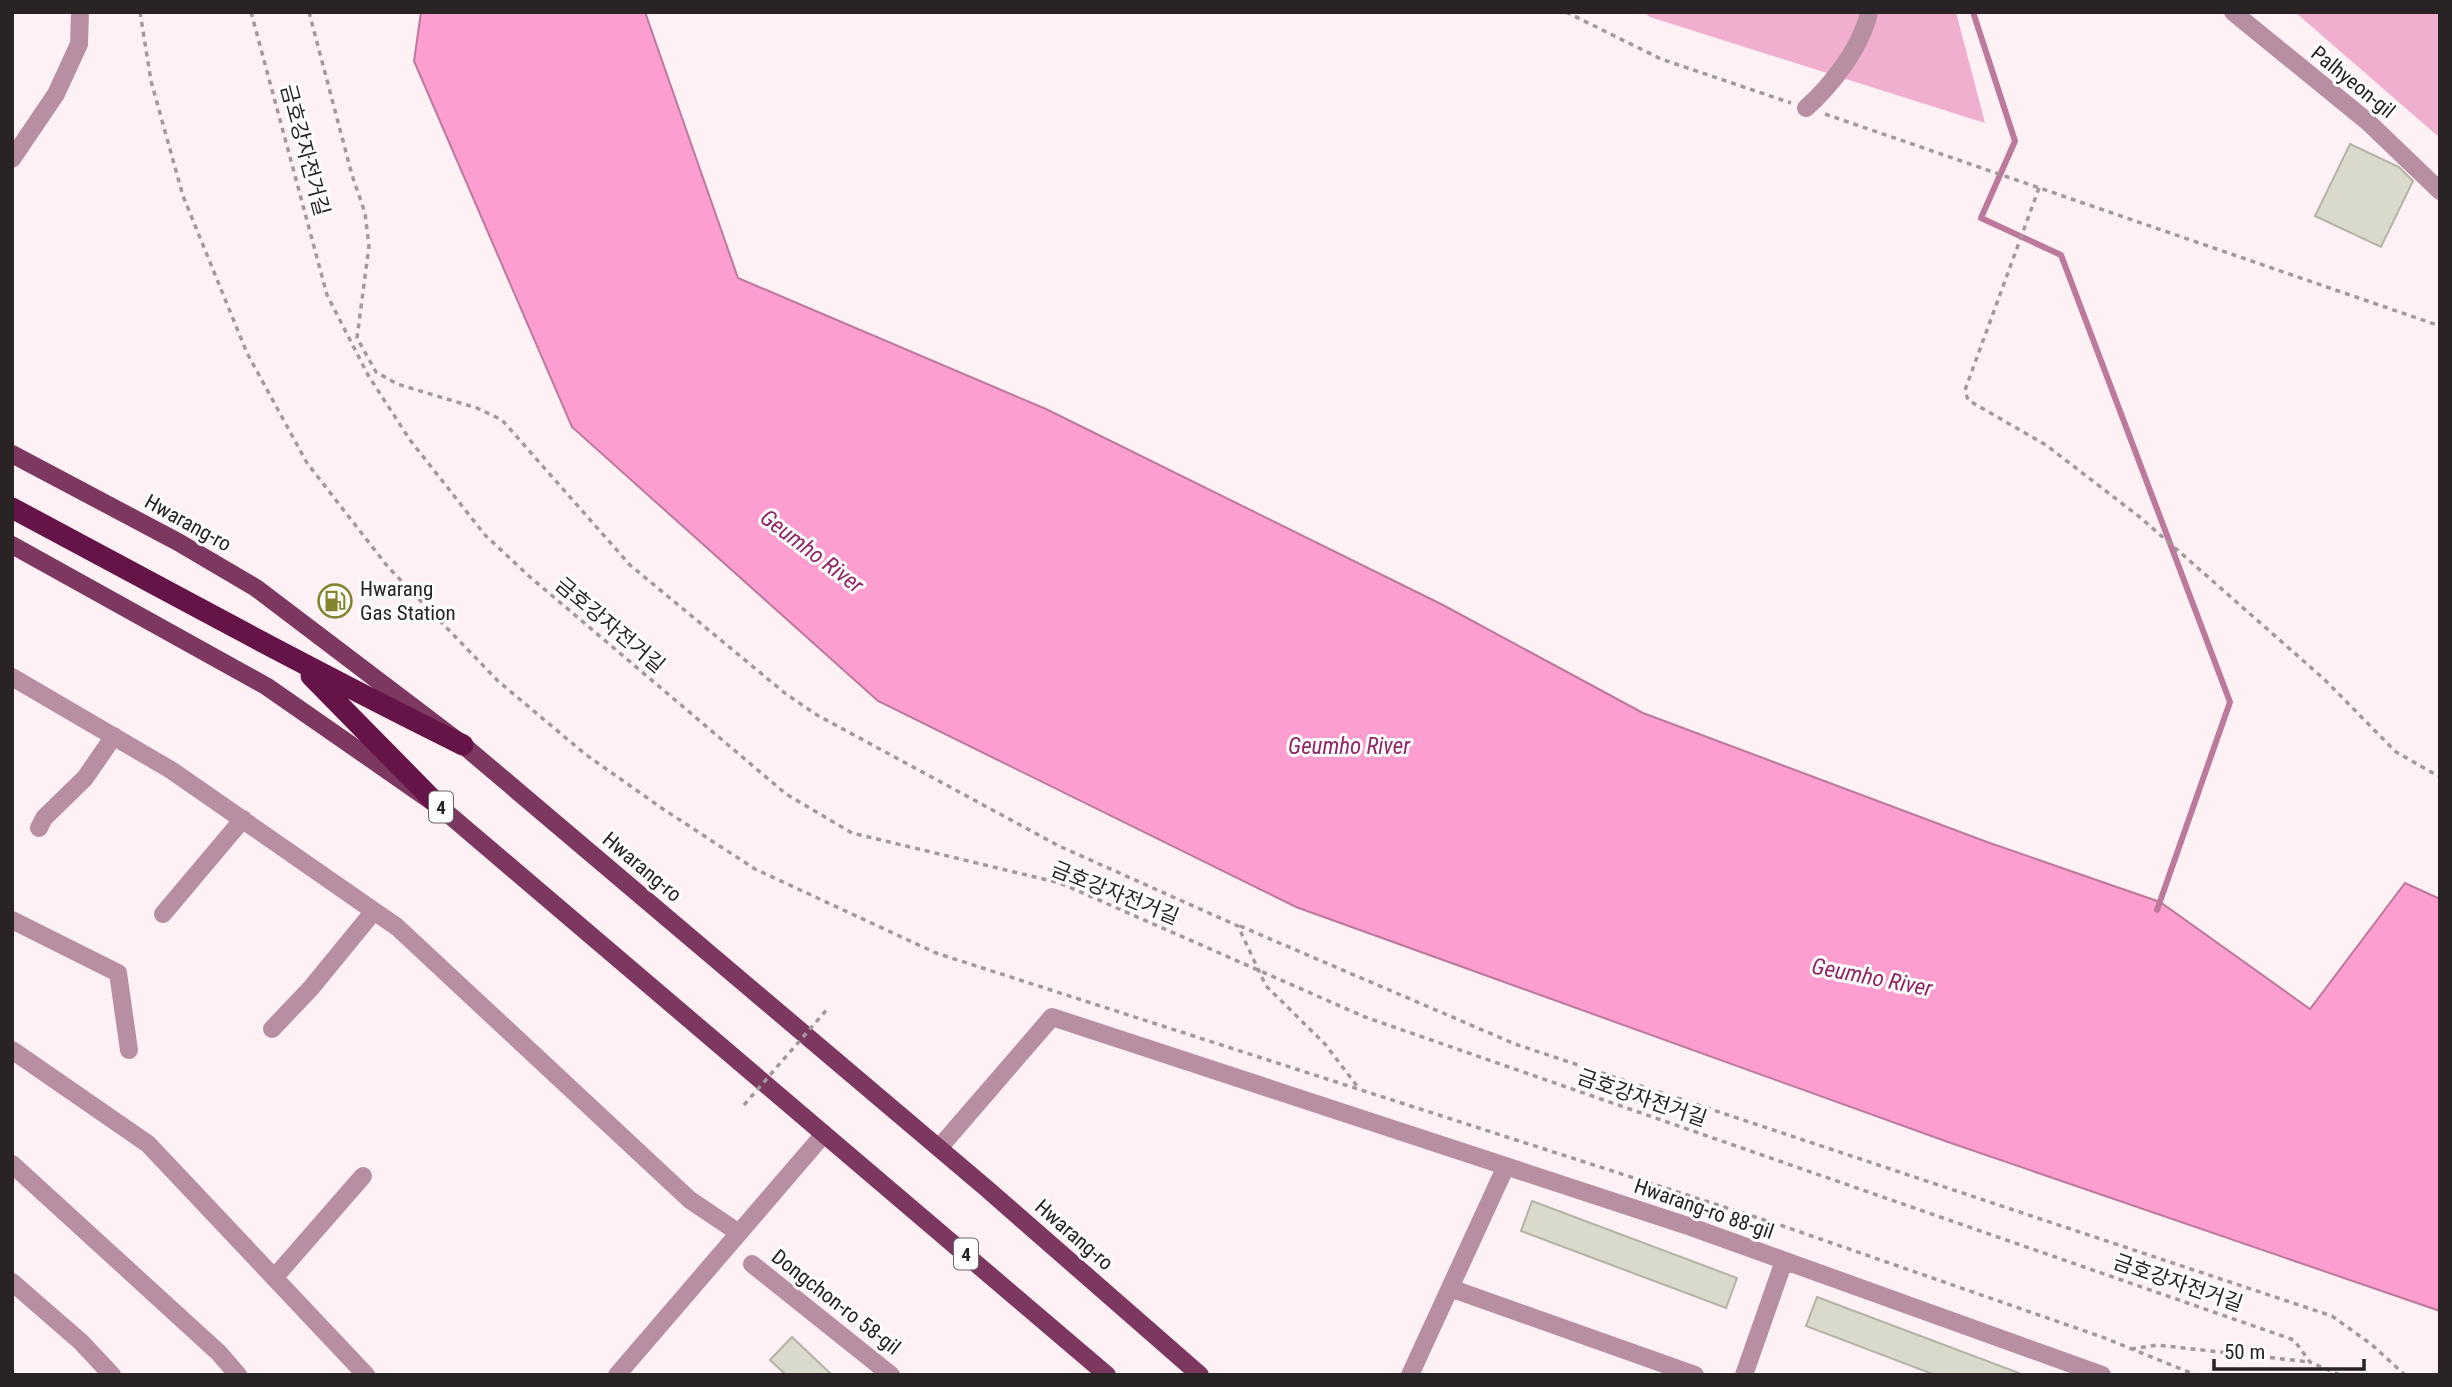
<svg xmlns="http://www.w3.org/2000/svg" width="2452" height="1387" viewBox="0 0 2452 1387" font-family="'Roboto Condensed','Noto Sans KR',sans-serif">
  <style>
    .green { fill: #f0afcf }
    .water { fill: #fc9ecf; stroke: #bd799c; stroke-width: 2 }
    .lines { fill: none; stroke-linecap: round; stroke-linejoin: round }
    .stream { stroke: #bd799c; stroke-width: 6 }
    .building { fill: #d9dacc; stroke: #b3b3a6; stroke-width: 2 }
    .path { stroke: #a3999d; stroke-width: 3.5; stroke-dasharray: 5 5; stroke-linecap: butt }
    .minor { stroke: #b78ea2; stroke-width: 18 }
    .major { stroke: #7d385f; stroke-width: 18 }
    .highway { stroke: #661447; stroke-width: 21 }
    .path-bridge { stroke: #a3999d; stroke-width: 3.5; stroke-dasharray: 5 5; stroke-linecap: butt }
    .labels { text-anchor: middle; stroke-width: 6; stroke-linejoin: round; paint-order: stroke }
    .shield { fill: #fff; stroke: #696567; stroke-width: 2 }
    .shield-label { font-size: 19px; font-weight: bold; fill: #292326 }
    .street-label { font-size: 21px; fill: #292326; stroke: #fff }
    .poi-label { font-size: 21px; fill: #292326; stroke: #fff; text-anchor: start }
    .water-label { font-size: 23px; font-style: italic; fill: #912667; stroke: #fff }
  </style>
  <rect width="100%" height="100%" fill="#fdf1f6"/>
  <path class="green" d="M1643,12H1956L1985,123L1650,17Z
    M2295,12H2440V138Z"/>
  <path class="water" d="M421,12H645L738,278L1046,409L1443,605L1643,713L1987,842L2160,902L2310,1009L2405,883L2440,899V1311L1948,1142L1296,907L878,701L572,427L414,61Z"/>
  <g class="lines">
    <path class="stream" d="M1973,12L2015,141L1981,218L2061,255L2230,702L2157,910"/>
  </g>
  <path class="building" d="M2350,144L2399,167L2413,181L2381,247L2315,216Z
    M1532,1201L1737,1278L1726,1308L1521,1231Z
    M1817,1297L2019,1373L2018,1375H1935L1806,1326Z
    M792,1337L832,1375H786L770,1360Z"/>
  <g class="lines">
    <path class="path" d="M140,12L151,81L183,196L247,353L307,463L388,567L498,681L585,754L663,809L755,869L936,953L1780,1225L2102,1337L2196,1375
      M251,12L327,295L368,375L410,440L485,535L530,577L786,794L852,833L1060,883L1365,1017L2294,1340L2310,1362L2340,1375
      M309,12L352,175L365,213L369,246L357,338L376,372L397,384L477,408L502,420L630,565L786,694L817,715L1059,846L1238,926L1266,986L1325,1044L1357,1086
      M1566,12L1661,59L1791,103
      M1825,114L2440,326
      M2039,188L1965,390L1968,400L2046,445L2141,518L2324,679L2396,752L2440,777
      M1240,926L1515,1044L2332,1316L2371,1344L2405,1375
      M2131,1349L2157,1345L2310,1362"/>
    <path class="minor" d="M2233,12L2368,122L2440,191
      M1806,108C1832,85 1862,46 1869,12
      M12,159L56,94L79,44L80,12
      M12,677L171,770L397,927L690,1200L739,1233
      M39,828L44,818L85,778L114,736
      M163,914L243,819
      M12,920L118,973L129,1050
      M272,1029L311,988L374,911
      M12,1050L148,1144L366,1375
      M939,1148L1052,1017L1691,1227L2102,1375
      M12,1164L219,1353L238,1375
      M752,1264L891,1375
      M274,1278L363,1176
      M12,1282L81,1342L112,1375
      M1450,1288L1695,1375
      M617,1375L824,1134
      M1410,1375L1506,1166
      M1744,1375L1784,1261"/>
    <path class="major" d="M12,454L178,542L256,588L463,745L986,1188L1200,1375
      M12,545L266,686L440,807L1107,1375"/>
    <path class="highway" d="M12,508C162,588 311,670 463,745
      M311,676L440,807"/>
    <path class="path-bridge" d="M744,1105L829,1007"/>
  </g>
  <defs>
    <symbol id="fuel-ring" viewBox="-11 -11 22 22"><circle r="9.5" fill="#fff" stroke="#85852f" stroke-width="1.5"/><path d="M-5.5-6h7V0h2V4h1.3V-2.5L3-4.5l.8-.8L6-3V5H2.5V1h-1V6h-7ZM-4.2-4.7v3.2H.2V-4.7Z" fill="#85852f"/></symbol>
  </defs>
  <g fill-rule="evenodd">
    <use href="#fuel-ring" x="316" y="582" width="38" height="38"/>
  </g>
  <g class="labels">
    <g class="shield">
      <rect x="429" y="791.5" width="24" height="31" rx="5"/>
      <rect x="954" y="1238.5" width="24" height="31" rx="5"/>
    </g>
    <g class="shield-label">
      <text x="441" y="814">4</text>
      <text x="966" y="1261">4</text>
    </g>
    <g class="street-label">
      <text transform="translate(2353 82) rotate(39)" y="7">Palhyeon-gil</text>
      <text transform="translate(305 150) rotate(75)" y="7">금호강자전거길</text>
      <text transform="translate(188 523) rotate(29)" y="7">Hwarang-ro</text>
      <text transform="translate(610 625) rotate(40)" y="7">금호강자전거길</text>
      <text transform="translate(642 867) rotate(40)" y="7">Hwarang-ro</text>
      <text transform="translate(1115 893) rotate(22)" y="7">금호강자전거길</text>
      <text transform="translate(1642 1098) rotate(19)" y="7">금호강자전거길</text>
      <text transform="translate(1704 1209) rotate(19)" y="7">Hwarang-ro 88-gil</text>
      <text transform="translate(1074 1235) rotate(41)" y="7">Hwarang-ro</text>
      <text transform="translate(2178 1283) rotate(19)" y="7">금호강자전거길</text>
      <text transform="translate(836 1302) rotate(38)" y="7">Dongchon-ro 58-gil</text>
    </g>
    <g class="poi-label">
      <text x="360" y="596">Hwarang<tspan x="360" dy="24">Gas Station</tspan></text>
    </g>
    <g class="water-label">
      <text transform="translate(812 551) rotate(37)" y="8">Geumho River</text>
      <text x="1349" y="754">Geumho River</text>
      <text transform="translate(1872 977) rotate(11)" y="8">Geumho River</text>
    </g>
  </g>
  <rect width="2452" height="1387" fill="none" stroke="#292326" stroke-width="28"/>
  <path d="M2214 1359v10h150v-10" fill="none" stroke="#292326" stroke-width="3.5"/>
  <text x="2224" y="1359" font-size="21" fill="#292326" stroke="#ffffff" stroke-width="5" paint-order="stroke">50 m</text>
</svg>
